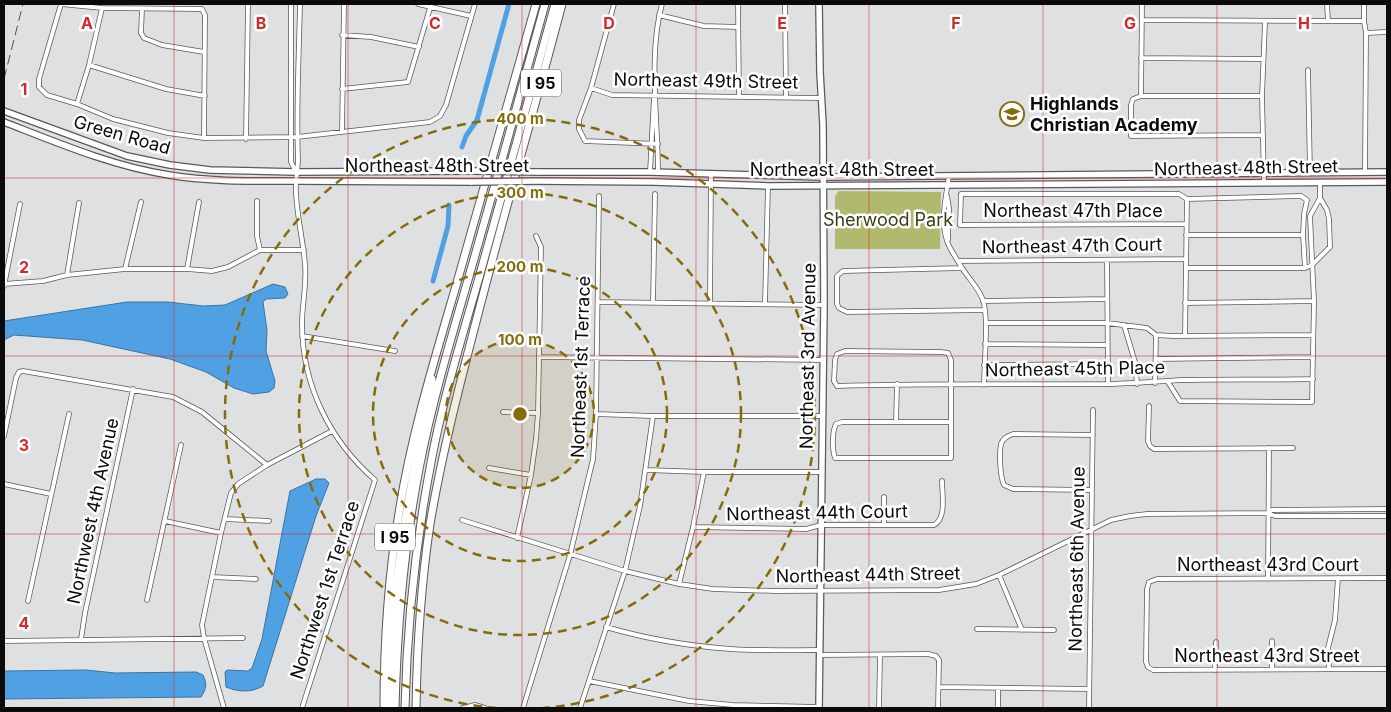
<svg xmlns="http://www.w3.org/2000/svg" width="1391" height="712" viewBox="0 0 1391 712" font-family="Inter,sans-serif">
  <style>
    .green { fill: #b1b96f }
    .water { fill: #50a1e3; stroke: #3b74a2 }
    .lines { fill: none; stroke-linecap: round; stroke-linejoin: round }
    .canal { stroke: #50a1e3; stroke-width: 5 }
    .street-casing { stroke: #58595a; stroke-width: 5.5 }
    .secondary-casing { stroke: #58595a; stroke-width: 8 }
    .highway-casing { stroke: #58595a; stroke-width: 9 }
    .street { stroke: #fff; stroke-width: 4 }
    .secondary { stroke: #fff; stroke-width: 5.5 }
    .highway { stroke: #fff; stroke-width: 7 }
    .rail { stroke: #505052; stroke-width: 1; stroke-dasharray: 10 5; stroke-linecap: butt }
    .secondary-bridge-casing { stroke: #58595a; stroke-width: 8; stroke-linecap: butt }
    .secondary-bridge { stroke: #fff; stroke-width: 5.5 }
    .grid { fill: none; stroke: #d62828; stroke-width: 1; stroke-opacity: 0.55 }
    .ring { fill: none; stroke: #866c09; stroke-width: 2.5; stroke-dasharray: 9 6 }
    .labels { text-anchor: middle; stroke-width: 5; stroke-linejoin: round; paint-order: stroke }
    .shield { fill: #fff; stroke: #545455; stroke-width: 1 }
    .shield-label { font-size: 16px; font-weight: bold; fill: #0b0b0c }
    .street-label { font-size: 18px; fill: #0b0b0c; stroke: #fff }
    .poi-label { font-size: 18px; font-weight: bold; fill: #0b0b0c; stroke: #fff; text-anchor: start }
    .park-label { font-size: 18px; fill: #3b3e14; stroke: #fff }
    .grid-label { font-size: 16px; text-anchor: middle; font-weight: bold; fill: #d62828; stroke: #fff; stroke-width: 5; stroke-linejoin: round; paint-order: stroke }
    .centre { fill: #866c09; stroke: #fff; stroke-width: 2.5 }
    .ring-label { font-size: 15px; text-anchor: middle; font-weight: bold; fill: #866c09; stroke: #fff; stroke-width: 5; stroke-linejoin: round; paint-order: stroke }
  </style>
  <rect width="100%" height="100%" fill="#dfe0e2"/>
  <path class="green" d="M839,191L941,192L940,249H835V196Z"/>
  <path class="water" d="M273,284L285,287L288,294L285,298L266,299L263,302L267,330L266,351L275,381L274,388L269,392L253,394L234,388L206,372L170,359L82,340L14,335L4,340V321L127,302H168L203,306L225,305Z
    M316,479H325L329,483L316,516L263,686C251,693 238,692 226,687L225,672L227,670L248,671L252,668L262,639L290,491Z
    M86,670L115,673L196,672L203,675C207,684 207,688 201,697L4,699V671Z"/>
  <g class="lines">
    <path class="canal" d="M462,147L466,136L477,120L509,4
      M433,281L448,226L449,205"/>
    <defs>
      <path id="street" d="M61,4L39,79V87L47,95L77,104L113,119L168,133L204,138L297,137L430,122L440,116L446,105L475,4
        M61,4L102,8L202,9L205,15L204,138
        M291,4V162L296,172
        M300,4C299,55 296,107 298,159C298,170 295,181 296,193C297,217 303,240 305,264C307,284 302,304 302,324C302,385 330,441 375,480L302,708
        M418,4L471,16
        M614,4L591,88L579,120V129L585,141L658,144
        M738,4L739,96
        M785,4L786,97
        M1142,4L1141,96L1133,99L1131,105V136L1263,135
        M1327,4L1328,21H1364
        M1364,4V21L1366,33L1365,172
        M142,9L141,33L144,38L162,45L204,52
        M659,15L704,26L738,27
        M1142,20L1328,21
        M1366,33L1387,32
        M342,35L371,37L419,47
        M1141,58L1263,59
        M89,65L166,89L205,96
        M1308,70L1310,173
        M591,88L612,95L821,98
        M342,89L408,82L430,8
        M1141,96H1262
        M77,104L89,65L102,8
        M342,131L344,4
        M246,139L248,4
        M650,172L654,97
        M658,172C658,119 648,55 662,4
        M949,176C946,197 940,219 947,241C950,250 957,259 962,268C969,279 978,287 983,300C989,319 984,363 984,385
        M1264,183L1262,96L1265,22
        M947,196L949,208L948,240
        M257,201V236L260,250
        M1186,224L960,225L961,194H1179L1187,199L1301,196L1307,200L1304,214L1303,235L1305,268
        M1186,235H1303
        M1107,260L1108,384
        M958,261L1186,259
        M962,268L843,271L837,276V304L839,308L847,312L984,310
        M1186,268H1305L1312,265L1330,247L1329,219L1327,210L1320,198V182
        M125,269L141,202
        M187,269L199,202
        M67,275L79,203
        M4,284L43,281L67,275L125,269H187L212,271L228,267L260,250H304
        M4,286L20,204
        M983,301L1107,299
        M598,302L824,305
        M653,302L655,194
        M710,303L711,174
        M765,303L768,186
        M1185,303L1314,301
        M986,323H1107L1147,328L1156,335L1173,336L1313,335
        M1124,325L1135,362L1137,384
        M302,336L395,351
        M1185,336L1187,199
        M985,344L1107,345
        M539,357L823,360
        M1156,359L1313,357
        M984,365L1108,364
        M1168,382L1180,401L1312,402L1314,301L1310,216L1320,198
        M1155,383L1156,335
        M1149,406L1148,441L1150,446L1154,449L1293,448
        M503,412L538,413
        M596,414L653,416H823
        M896,422L897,384
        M951,422H842L836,424C832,432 832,449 835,458H951V360L948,353L941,352L845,351L837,354L835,360L834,381L837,386C927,383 1017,385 1108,384C1133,384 1158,381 1183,380C1226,379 1270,380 1313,379
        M4,436L16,378L19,372L23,371L173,397L202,412L267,465
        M489,468L531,475
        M646,470L704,472H821
        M4,484L51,494
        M1091,490L1013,489L1004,485C1000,476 999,454 1001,444C1003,438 1008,436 1013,434L1093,435
        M884,497V525
        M1268,513L1275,516H1387
        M225,519L269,521
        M462,520L625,571L679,584L713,589L775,591L939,590L976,584L999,575L1111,520L1130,516L1147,514L1268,513L1272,510L1387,509
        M165,521L221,533
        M693,527L806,529L821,525H934C947,518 942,494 942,481
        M517,538L531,475L536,439L538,413L541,247L536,236
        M999,575L1022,630
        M212,577L256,579
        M1387,578L1157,579L1149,582L1147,589L1146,662L1148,667L1153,670L1387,669
        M1268,579L1269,448
        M679,584L693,527L704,472
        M147,600L181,445
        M28,601L69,414
        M606,627C647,639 689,646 731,649C760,651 790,650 820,650
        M977,629L1054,630
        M81,639L85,613L133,389
        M4,641L243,638
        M820,655L928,654L936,656L939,660L938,708
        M1272,669V641
        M1329,669L1328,648L1335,620L1338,578
        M1215,670L1216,642
        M589,681L689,701L733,705L819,707
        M939,687L1089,689
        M998,688V708
        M224,708L204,638L202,625L221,533L231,493L238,484L267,465L332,431
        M463,708L475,705L485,708
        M523,708L570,555L593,459L596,414L599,196
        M580,708L625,571L640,506L653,416
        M879,708L880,655
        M1089,708L1093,410"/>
      <path id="secondary" d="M4,111L127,156L170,165L210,170L296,172L474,171
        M4,122C58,143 112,166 169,175C212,182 255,181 298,181C356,181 414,182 472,182
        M537,172H650L823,177L1387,172
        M535,181L654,182L768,186L1387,182
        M819,708L824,305L823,125L820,72L819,4"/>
      <path id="highway" d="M384,708C384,643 388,578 399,513C411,436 434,361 456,286C482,192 509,98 536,4
        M390,708C390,600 405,496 432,391V379
        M395,708C397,626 404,545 420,464C433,397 453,332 472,266C497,179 521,91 545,4
        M405,708C407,623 416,540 432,457C444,395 463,334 480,274C505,184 530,94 555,4
        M416,708C417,647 421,585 430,524C442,453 460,383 478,314C505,210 535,107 562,4"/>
    </defs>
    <use href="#street" class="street-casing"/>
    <use href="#secondary" class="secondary-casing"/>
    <use href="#highway" class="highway-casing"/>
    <use href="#street" class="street"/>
    <use href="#secondary" class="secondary"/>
    <use href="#highway" class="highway"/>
    <path class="rail" d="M4,79L23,4"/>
    <defs>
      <path id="secondary-bridge" d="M474,171L537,172
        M472,182L535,181"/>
    </defs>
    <use href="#secondary-bridge" class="secondary-bridge-casing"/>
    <use href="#secondary-bridge" class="secondary-bridge"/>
  </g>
  <path class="grid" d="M174,4V708M348,4V708M522,4V708M696,4V708M869,4V708M1043,4V708M1217,4V708M4,178H1387M4,356H1387M4,534H1387"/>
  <circle cx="520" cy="414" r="74" fill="#866c09" fill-opacity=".12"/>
  <g class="ring">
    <circle cx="520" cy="414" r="74"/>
    <circle cx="520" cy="414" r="147"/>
    <circle cx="520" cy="414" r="221"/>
    <path d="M497 708A295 295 0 1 1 543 708"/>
  </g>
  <defs>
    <symbol id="school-ring" viewBox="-11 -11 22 22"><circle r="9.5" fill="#fff" stroke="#866c09" stroke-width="1.5"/><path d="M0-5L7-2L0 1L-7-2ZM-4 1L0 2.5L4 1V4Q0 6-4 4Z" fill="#866c09"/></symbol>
  </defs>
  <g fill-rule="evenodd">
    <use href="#school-ring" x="998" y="100" width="28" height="28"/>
  </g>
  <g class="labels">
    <g class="shield">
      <rect x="521" y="69.5" width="40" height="27" rx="4"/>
      <rect x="375" y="523.5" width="40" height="27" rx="4"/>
    </g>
    <g class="shield-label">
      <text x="541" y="89">I 95</text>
      <text x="395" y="543">I 95</text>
    </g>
    <g class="street-label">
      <text transform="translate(706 81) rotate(1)" y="6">Northeast 49th Street</text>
      <text transform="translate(122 135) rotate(16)" y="6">Green Road</text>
      <text x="437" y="172">Northeast 48th Street</text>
      <text transform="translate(1246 168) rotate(-1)" y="6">Northeast 48th Street</text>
      <text x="842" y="176">Northeast 48th Street</text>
      <text x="1073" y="217">Northeast 47th Place</text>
      <text transform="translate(1072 246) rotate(-1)" y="6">Northeast 47th Court</text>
      <text transform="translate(808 356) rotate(-89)" y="6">Northeast 3rd Avenue</text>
      <text transform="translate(581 367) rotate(-88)" y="6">Northeast 1st Terrace</text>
      <text transform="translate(1075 369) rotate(-1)" y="6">Northeast 45th Place</text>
      <text transform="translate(93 511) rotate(-78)" y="6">Northwest 4th Avenue</text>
      <text transform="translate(817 513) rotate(-1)" y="6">Northeast 44th Court</text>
      <text transform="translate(1077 559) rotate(-89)" y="6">Northeast 6th Avenue</text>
      <text x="1268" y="571">Northeast 43rd Court</text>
      <text transform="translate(868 575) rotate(-1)" y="6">Northeast 44th Street</text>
      <text transform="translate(325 590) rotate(-72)" y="6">Northwest 1st Terrace</text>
      <text x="1267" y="662">Northeast 43rd Street</text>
    </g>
    <g class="poi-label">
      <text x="1030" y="110">Highlands<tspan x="1030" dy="21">Christian Academy</tspan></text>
    </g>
    <g class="park-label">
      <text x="888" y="226">Sherwood Park</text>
    </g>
  </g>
  <g class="grid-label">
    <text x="87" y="29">A</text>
    <text x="261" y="29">B</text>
    <text x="435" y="29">C</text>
    <text x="609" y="29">D</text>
    <text x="782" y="29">E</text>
    <text x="956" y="29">F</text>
    <text x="1130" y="29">G</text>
    <text x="1304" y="29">H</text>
    <text x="24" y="95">1</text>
    <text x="24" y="273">2</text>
    <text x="24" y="451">3</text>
    <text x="24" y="629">4</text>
  </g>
  <circle cx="520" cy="414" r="8" class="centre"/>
  <g class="ring-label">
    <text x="520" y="124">400 m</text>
    <text x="520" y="198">300 m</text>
    <text x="520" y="272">200 m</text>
    <text x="520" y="345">100 m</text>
  </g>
  <rect width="1391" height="712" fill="none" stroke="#0b0b0c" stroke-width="10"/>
</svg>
